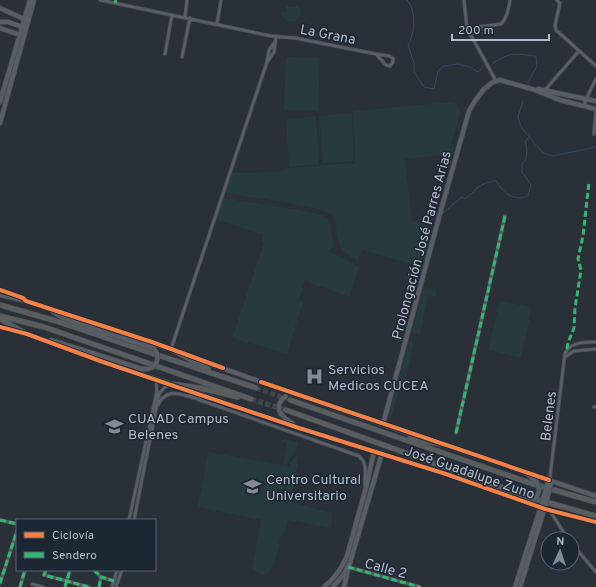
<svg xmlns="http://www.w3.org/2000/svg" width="596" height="587" viewBox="0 0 596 587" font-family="Overpass,sans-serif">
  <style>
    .green { fill: #273a3e }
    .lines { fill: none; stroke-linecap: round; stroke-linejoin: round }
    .stream { stroke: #384963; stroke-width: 1 }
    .highway-tunnel { stroke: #3f454e; stroke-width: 5; stroke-dasharray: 5 2.5; stroke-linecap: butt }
    .street-casing { stroke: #484c53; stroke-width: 4 }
    .secondary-casing { stroke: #484c53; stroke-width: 5.5 }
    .highway-casing { stroke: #474c53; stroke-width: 6 }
    .street { stroke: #5a5e66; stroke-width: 2.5 }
    .secondary { stroke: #595d64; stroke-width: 4 }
    .highway { stroke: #5a5d60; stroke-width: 5 }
    .secondary-bridge-casing { stroke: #484c53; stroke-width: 5.5; stroke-linecap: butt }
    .secondary-bridge { stroke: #595d64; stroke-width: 4 }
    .quiet { stroke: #33b770; stroke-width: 3; stroke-dasharray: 6 3; stroke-linecap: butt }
    .cycleway-casing { stroke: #1d2633; stroke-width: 6 }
    .cycleway { stroke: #f48246; stroke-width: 4 }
    .labels { text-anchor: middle; stroke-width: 3; stroke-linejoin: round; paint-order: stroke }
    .street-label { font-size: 14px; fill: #b4bcc9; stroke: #1d2633 }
    .poi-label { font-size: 14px; fill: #b4bcc9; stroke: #1d2633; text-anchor: start }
  </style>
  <rect width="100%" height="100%" fill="#2a3038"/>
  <path class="green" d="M296,4L301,9C302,24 283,26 281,12H285L286,6L296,7Z
    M286,57L320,58L318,111L284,110Z
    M452,102C458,104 460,107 460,113L450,148H454L453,154L405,159L412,221L427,226L433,232L422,273L415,271V265L362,250L358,261C339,250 340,249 336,228C336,224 335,219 333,216C326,206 241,196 225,193L230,173L280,172L286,168L355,163L353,111Z
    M352,113L354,161L323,163L319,116Z
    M316,116L319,165L289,167L286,119Z
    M222,198L299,210L321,215L329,219L334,247L328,252L341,257L359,267L350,297L305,281L299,300L303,302L287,354L232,338L264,243L262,242L263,235L215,219Z
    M424,287L436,289L435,293L437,294L436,297L428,295L420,334L412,333Z
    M500,300L532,308L521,358L488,350Z
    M409,341L414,342L406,380L399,389L393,412L389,420L387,419Z
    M283,438L299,442L296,450L288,462L287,466L289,467L292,460L297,455L299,456L290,501L292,503L333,513L331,528L289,520L287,521L284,534L281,536L274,565L266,576L252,569L261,520L198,507L208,452L283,465L287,443L282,442Z"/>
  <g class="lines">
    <path class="stream" d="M407,0C417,11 415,33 408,45L414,63V72L424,87L434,89L438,71L444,66L458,64L470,67L478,72L481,70L484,65
      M493,63C513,51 514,54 536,56L537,66L528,83
      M523,101L518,117L521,127L543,153L553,156L596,147
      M443,213L462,197L465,199C478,189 478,183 496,181C499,183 499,186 502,189C508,197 519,200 528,196L531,185L522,172V164L526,159L527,149L525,142L529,137"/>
    <path class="highway-tunnel" d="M256,388L287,399
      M251,399L286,410"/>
    <defs>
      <path id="street" d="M100,0L271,36L295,38L376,54L389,56L393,58V62L390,66L386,65L376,54
        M464,0L467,28L496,81
        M557,0L560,3L555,25L556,30L596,66
        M185,17L187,0
        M217,24L221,0
        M470,35L478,27L501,24C507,18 509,8 510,0
        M165,54L172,15
        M182,57L190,18
        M267,62L274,52L276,37
        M544,91L579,51
        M584,106L586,99L596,79
        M594,134L596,109
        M171,349L267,62L269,50L275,42
        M565,357L574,351L596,349
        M200,400L359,456C369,465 364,474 365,486
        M157,406C167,388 177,393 194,398
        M594,407H596
        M456,433L505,216
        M551,480L550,477L565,353C571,342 585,342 596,342
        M550,511L568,539
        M0,520L17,524
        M129,520L157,391L156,379
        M134,520L159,394L164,388L170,384
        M572,544L596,572
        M348,567L420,587
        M46,570L44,575L89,587
        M94,570L101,577L114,581
        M0,583L17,531
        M32,584L43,587
        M20,587L25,570
        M65,587L70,570
        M99,587L101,577
        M112,587L117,570
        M116,587L122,570"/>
      <path id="secondary" d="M0,8L26,20
        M0,22H8L23,27
        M0,28L20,35
        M538,89L596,101
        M0,102L30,0
        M0,123L34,0
        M0,290L23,298
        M0,295L26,301L173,350
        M53,312L63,318L108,334
        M0,327L27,334L103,362L172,384
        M51,340L102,356
        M185,355L298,395L428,440
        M181,387L299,428L446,474L545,509L596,522
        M187,389L193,396L201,400
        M281,414L286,419L293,424
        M383,424L441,210L469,111L475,101L484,89L493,82L500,80L532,89L560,100L596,109
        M438,443L596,496
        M526,473L536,481
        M324,587C334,579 342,568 347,556L367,484L374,451
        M333,587L344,574L350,563L382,453
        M344,587L348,570
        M515,587L541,506
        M520,587L545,507"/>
      <path id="highway" d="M0,305L56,321L256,388
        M0,316L44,327L251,399
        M0,319L27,334
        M171,349L208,369
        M171,384L200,388L238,397
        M290,400L533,484L596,502
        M286,410L528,497L596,516
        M410,438L440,444"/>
    </defs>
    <use href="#street" class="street-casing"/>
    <use href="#secondary" class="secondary-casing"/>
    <use href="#highway" class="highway-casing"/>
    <use href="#street" class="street"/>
    <use href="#secondary" class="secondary"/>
    <use href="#highway" class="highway"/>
    <defs>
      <path id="secondary-bridge" d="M102,356L142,369H148L153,367C159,361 159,353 153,348L108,334
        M281,414C276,407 280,400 286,396
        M531,500C540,496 541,489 536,481
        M541,506L548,482
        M545,507L551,483"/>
    </defs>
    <use href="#secondary-bridge" class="secondary-bridge-casing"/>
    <use href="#secondary-bridge" class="secondary-bridge"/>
    <path class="quiet" d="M115,3L116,0
      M567,349L568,343L574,328L575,308L581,270L578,259L583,236L589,182
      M456,433L505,216
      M0,520L17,524
      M348,567L420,587
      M46,570L44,575L89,587
      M94,570L101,577L114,581
      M0,583L17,531
      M20,587L25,570
      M65,587L70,570
      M99,587L101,577"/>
    <defs>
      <path id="cycleway" d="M0,290L23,298L26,301L152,342L223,368
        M0,327L27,334L103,362L299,428L446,474L545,509L596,522
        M261,382L549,480"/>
    </defs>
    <use href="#cycleway" class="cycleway-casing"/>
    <use href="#cycleway" class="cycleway"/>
  </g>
  <defs>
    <symbol id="hospital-bare" viewBox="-9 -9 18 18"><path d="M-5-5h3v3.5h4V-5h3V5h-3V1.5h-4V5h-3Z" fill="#848b96" stroke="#1d2633" stroke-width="2.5" paint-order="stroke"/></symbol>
    <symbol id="university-bare" viewBox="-9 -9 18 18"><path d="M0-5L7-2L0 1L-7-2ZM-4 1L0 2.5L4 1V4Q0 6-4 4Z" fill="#848b96" stroke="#1d2633" stroke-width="2.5" paint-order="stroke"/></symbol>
  </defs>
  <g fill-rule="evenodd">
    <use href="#hospital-bare" x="302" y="364" width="25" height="25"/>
    <use href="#university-bare" x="102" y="414" width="25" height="25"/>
    <use href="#university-bare" x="240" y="474" width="25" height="25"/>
  </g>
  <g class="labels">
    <g class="street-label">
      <text transform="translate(328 34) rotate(11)" y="5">La Grana</text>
      <text transform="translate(421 245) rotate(-75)" y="5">Prolongación José Parres Arias</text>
      <text transform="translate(548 416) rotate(-83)" y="5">Belenes</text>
      <text transform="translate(470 472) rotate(19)" y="5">José Guadalupe Zuno</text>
      <text transform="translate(386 568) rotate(15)" y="5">Calle 2</text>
    </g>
    <g class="poi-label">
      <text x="328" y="374">Servicios<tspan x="328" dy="16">Medicos CUCEA</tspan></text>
      <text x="128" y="423">CUAAD Campus<tspan x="128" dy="16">Belenes</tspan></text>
      <text x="266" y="484">Centro Cultural<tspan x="266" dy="16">Universitario</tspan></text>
    </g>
  </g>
  <rect x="16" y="519" width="140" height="52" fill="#1d2633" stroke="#59626f"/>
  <rect x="24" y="532" width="20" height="6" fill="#f48246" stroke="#59626f"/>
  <text x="52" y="539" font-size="12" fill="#b4bcc9">Ciclovía</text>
  <rect x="24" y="552" width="20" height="6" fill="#33b770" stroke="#59626f"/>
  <text x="52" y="559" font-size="12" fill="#b4bcc9">Sendero</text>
  <g transform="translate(560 551) rotate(3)"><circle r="19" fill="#1d2633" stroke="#59626f"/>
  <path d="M0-3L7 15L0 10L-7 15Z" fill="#848b96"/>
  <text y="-6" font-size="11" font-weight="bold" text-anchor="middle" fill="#b4bcc9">N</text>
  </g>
  <path d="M452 34v6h97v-6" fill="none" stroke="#b4bcc9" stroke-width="2"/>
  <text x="458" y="34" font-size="12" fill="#b4bcc9" stroke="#1d2633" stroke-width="3" paint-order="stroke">200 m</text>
</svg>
